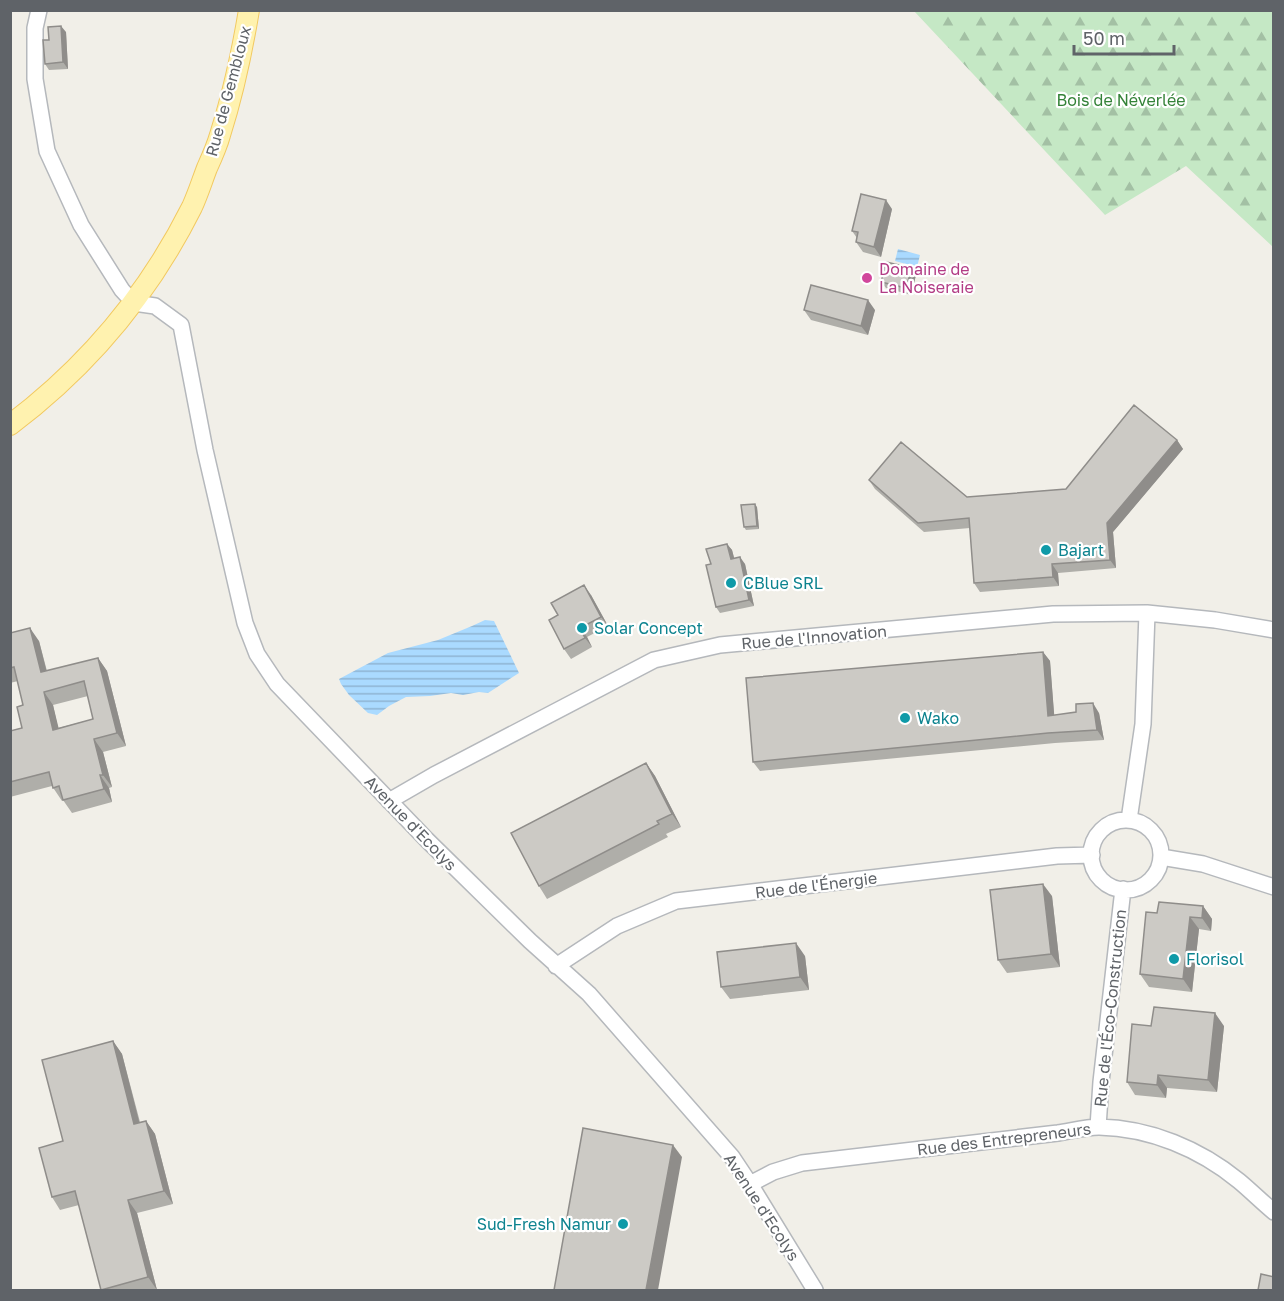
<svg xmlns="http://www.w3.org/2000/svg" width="1284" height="1301" viewBox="0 0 1284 1301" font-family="'Golos Text',sans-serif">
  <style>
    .forest { fill: url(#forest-firs) }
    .water { fill: url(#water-rules) }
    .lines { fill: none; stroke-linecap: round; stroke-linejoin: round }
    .minor-casing { stroke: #b5b8bc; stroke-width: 18 }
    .major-casing { stroke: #f2c960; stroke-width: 22 }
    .minor { stroke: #fff; stroke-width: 15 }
    .major { stroke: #fff2af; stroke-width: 20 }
    .wall { fill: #afaea9; fill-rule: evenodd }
    .shaded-wall { fill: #8f8d8a }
    .building { fill: #cccac5; stroke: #8f8d8a; stroke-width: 1.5; fill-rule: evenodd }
    .hotel-dot { fill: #d1479c; stroke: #fff; stroke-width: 2 }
    .culture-dot { fill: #0f9aa8; stroke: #fff; stroke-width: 2 }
    .labels { text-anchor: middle; stroke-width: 4.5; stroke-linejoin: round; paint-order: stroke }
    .street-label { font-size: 16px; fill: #5f6368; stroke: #fff }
    .park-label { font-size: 16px; fill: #348238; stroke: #fff }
    .hotel-label { font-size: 16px; fill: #b23c85; stroke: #fff; text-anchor: start }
    .culture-label { font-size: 16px; fill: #0d838f; stroke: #fff; text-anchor: start }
  </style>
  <defs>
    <pattern id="forest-firs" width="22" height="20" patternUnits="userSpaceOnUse" patternTransform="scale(1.5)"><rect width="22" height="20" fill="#c5e8c5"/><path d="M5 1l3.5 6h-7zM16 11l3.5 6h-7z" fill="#a3c0a4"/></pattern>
    <pattern id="water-rules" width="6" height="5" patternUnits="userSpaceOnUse" patternTransform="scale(1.5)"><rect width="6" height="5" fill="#aadaff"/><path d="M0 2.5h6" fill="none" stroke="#8eb4d2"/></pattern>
  </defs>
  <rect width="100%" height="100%" fill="#f1efe8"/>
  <path class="forest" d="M914,11H1273V247L1186,166L1105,215Z"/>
  <path class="water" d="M898,249L920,255L917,267L895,261Z
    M485,620L494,621L519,673L488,693L479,692L463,695L451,693L430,696L406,697L389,706L377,715L368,713L349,695L341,684L339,679L388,653L438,640L472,626Z"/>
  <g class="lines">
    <defs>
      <path id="minor" d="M39,10L35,28V79L47,151L81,225L122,290L134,303L155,306L181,325L205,450L245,623L257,654L277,684L427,840L530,941L589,994L732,1157L750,1184L815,1290
        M389,801L434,775L654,660L720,645L1053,614L1147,613L1215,620L1274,630
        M1129,820L1143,724L1147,613
        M1091 855a35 35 0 1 1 70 0a35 35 0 1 1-70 0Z
        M1161,857L1203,864L1274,887
        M556,966L617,926L676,901L1057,856L1092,855
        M1098,1127L1101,1082L1123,889
        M750,1184L773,1172L802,1163L1058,1133C1071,1131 1086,1127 1099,1127C1150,1128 1200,1149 1239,1181C1251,1191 1262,1202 1274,1212"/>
      <path id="major" d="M10,425C87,367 149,293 192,207C198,194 202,181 207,168C212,157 217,146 220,135C233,94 242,52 249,10"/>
    </defs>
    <use href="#minor" class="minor-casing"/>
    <use href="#major" class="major-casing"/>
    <use href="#minor" class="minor"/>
    <use href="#major" class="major"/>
  </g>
  <path class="wall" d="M66,32L68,69L49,70L45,64L49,40Z
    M892,209L881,257L863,252L856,242L857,238L852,231Z
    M912,268L916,275L911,295L886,288L881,282Z
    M804,310H875L868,335L811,320Z
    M1177,440L1183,449L1113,532L1116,568L1058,573L1059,586L980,592L974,583L970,528L924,532L875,489L869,480L967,497L1066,489Z
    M757,507L759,529L746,530L744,527Z
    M727,544L732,550L734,558L745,564L754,606L720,613L716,607L711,564Z
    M591,595L608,626L587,637L592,647L571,659L564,649L558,615Z
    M10,633L39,641L47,671L98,658L107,671L126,746L103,752L112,787L109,788L112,802L72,813L63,800L62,801L52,786L10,797V731L22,728L23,705L18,681L10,683ZM88,696L93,719L58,728L53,705Z
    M1043,652L1050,661L1054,715L1099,713L1104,740L1055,743L760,771L753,762Z
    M646,763L655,776L681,827L666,834L668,837L547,899L539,886Z
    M1052,896L1060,967L1007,973L998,960Z
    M1203,906L1212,919L1211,931L1199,929L1192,992L1149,987L1140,974L1157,913Z
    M805,956L809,990L730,999L721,987Z
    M1151,1026H1224L1217,1092L1167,1088L1166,1098L1135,1095L1127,1082Z
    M113,1041L122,1054L140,1122L146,1121L155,1134L173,1204L137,1213L157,1290H101L79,1205L60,1210L52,1197L63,1141Z"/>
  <path class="shaded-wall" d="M61,26L66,32L68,69L63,62Z
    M886,200L892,209L881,257L874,247Z
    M912,268L916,275L911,295L906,288Z
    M868,300L875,310L868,335L861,326Z
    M1177,440L1183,449L1113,532L1116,568L1110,560L1107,523Z
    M755,504L757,507L759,529L757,526Z
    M727,544L732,550L736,565L731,559Z
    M740,557L745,564L754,606L749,600Z
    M1052,564L1058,573L1059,586L1053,577Z
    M584,585L591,595L608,626L601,617Z
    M30,628L39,641L50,685L41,672Z
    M580,628L587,637L592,647L585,638Z
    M1043,652L1050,661L1055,725L1048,716Z
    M98,658L107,671L126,746L117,733Z
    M44,692L53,705L62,742L53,730Z
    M1093,703L1099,713L1104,740L1097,730Z
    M94,739L103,752L112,787L103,775Z
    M646,763L655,776L681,827L672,814Z
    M100,775L109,788L112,802L104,789Z
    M1043,884L1052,896L1060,967L1051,954Z
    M1203,906L1212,919L1211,931L1202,918Z
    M1190,917L1199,929L1192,992L1183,979Z
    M796,943L805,956L809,990L800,977Z
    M1215,1013L1224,1026L1217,1092L1208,1080Z
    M113,1041L122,1054L143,1137L134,1124Z
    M1158,1075L1167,1088L1166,1098L1157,1085Z
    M146,1121L155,1134L173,1204L164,1191Z
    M673,1145L682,1157L658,1290H646Z
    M128,1200L137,1213L157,1290L148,1277Z"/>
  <path class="building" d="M61,26L63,62L45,64L43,40H49L48,27Z
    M861,194L886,200L874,247L856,242L858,232L852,231Z
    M886,262L912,268L906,288L881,282Z
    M811,285L868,300L861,326L804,310Z
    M1134,405L1177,440L1107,523L1110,560L1052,564L1053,577L974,583L969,518L918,523L869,480L901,442L967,497L1066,489Z
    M755,504L757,526L744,527L741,505Z
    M727,544L731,559L740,557L749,600L716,607L706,565L711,564L706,549Z
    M584,585L601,617L580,628L585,638L564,649L549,620L558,615L551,603Z
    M30,628L41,672L98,658L117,733L94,739L103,775H100L104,789L63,800L59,786L53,788L49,772L10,782V731L22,728L17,707L23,705L14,667L10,668V633ZM84,681L93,719L53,730L44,692Z
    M1043,652L1048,716L1076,712V704L1093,703L1097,730L1048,733L753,762L746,678Z
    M646,763L672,814L657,821L659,824L539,886L511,833Z
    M1043,884L1051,954L998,960L990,890Z
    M1159,902L1203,906L1202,918L1190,917L1183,979L1140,974L1146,912L1157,913Z
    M796,943L800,977L721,987L717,952Z
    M1154,1007L1215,1013L1208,1080L1158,1075L1157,1085L1127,1082L1132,1024L1151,1026Z
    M113,1041L134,1124L146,1121L164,1191L128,1200L148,1277L101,1290L75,1191L52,1197L39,1148L63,1141L42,1060Z
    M583,1128L673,1145L646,1290H554Z
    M1261,1274L1274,1277V1290H1258Z"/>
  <circle class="hotel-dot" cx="867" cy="278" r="6"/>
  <g class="culture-dot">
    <circle cx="1046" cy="550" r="6"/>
    <circle cx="731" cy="583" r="6"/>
    <circle cx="582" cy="628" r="6"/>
    <circle cx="905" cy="718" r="6"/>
    <circle cx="1174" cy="959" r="6"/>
    <circle cx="623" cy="1224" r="6"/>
  </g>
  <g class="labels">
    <g class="street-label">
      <text transform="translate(228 91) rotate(-75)" y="6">Rue de Gembloux</text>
      <text transform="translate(814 637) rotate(-5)" y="6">Rue de l'Innovation</text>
      <text transform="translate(411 823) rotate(46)" y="6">Avenue d'Ecolys</text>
      <text transform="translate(816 885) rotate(-7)" y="6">Rue de l'Énergie</text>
      <text transform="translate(1110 1008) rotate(-84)" y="6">Rue de l'Éco-Construction</text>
      <text transform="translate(1004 1139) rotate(-7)" y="6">Rue des Entrepreneurs</text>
      <text transform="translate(762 1207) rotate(57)" y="6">Avenue d'Ecolys</text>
    </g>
    <g class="park-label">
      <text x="1121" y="106">Bois de Néverlée</text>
    </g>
    <g class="hotel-label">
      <text x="879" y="275">Domaine de<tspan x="879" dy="18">La Noiseraie</tspan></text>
    </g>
    <g class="culture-label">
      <text x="1058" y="556">Bajart</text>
      <text x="743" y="589">CBlue SRL</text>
      <text x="594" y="634">Solar Concept</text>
      <text x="917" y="724">Wako</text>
      <text x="1186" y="965">Florisol</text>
      <text x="611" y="1230" text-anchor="end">Sud-Fresh Namur</text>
    </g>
  </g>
  <rect width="1284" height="1301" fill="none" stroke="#5f6368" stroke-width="24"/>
  <path d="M1074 45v9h100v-9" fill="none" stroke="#5f6368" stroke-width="3"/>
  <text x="1083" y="45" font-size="18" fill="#5f6368" stroke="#ffffff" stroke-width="4.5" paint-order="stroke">50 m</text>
</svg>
